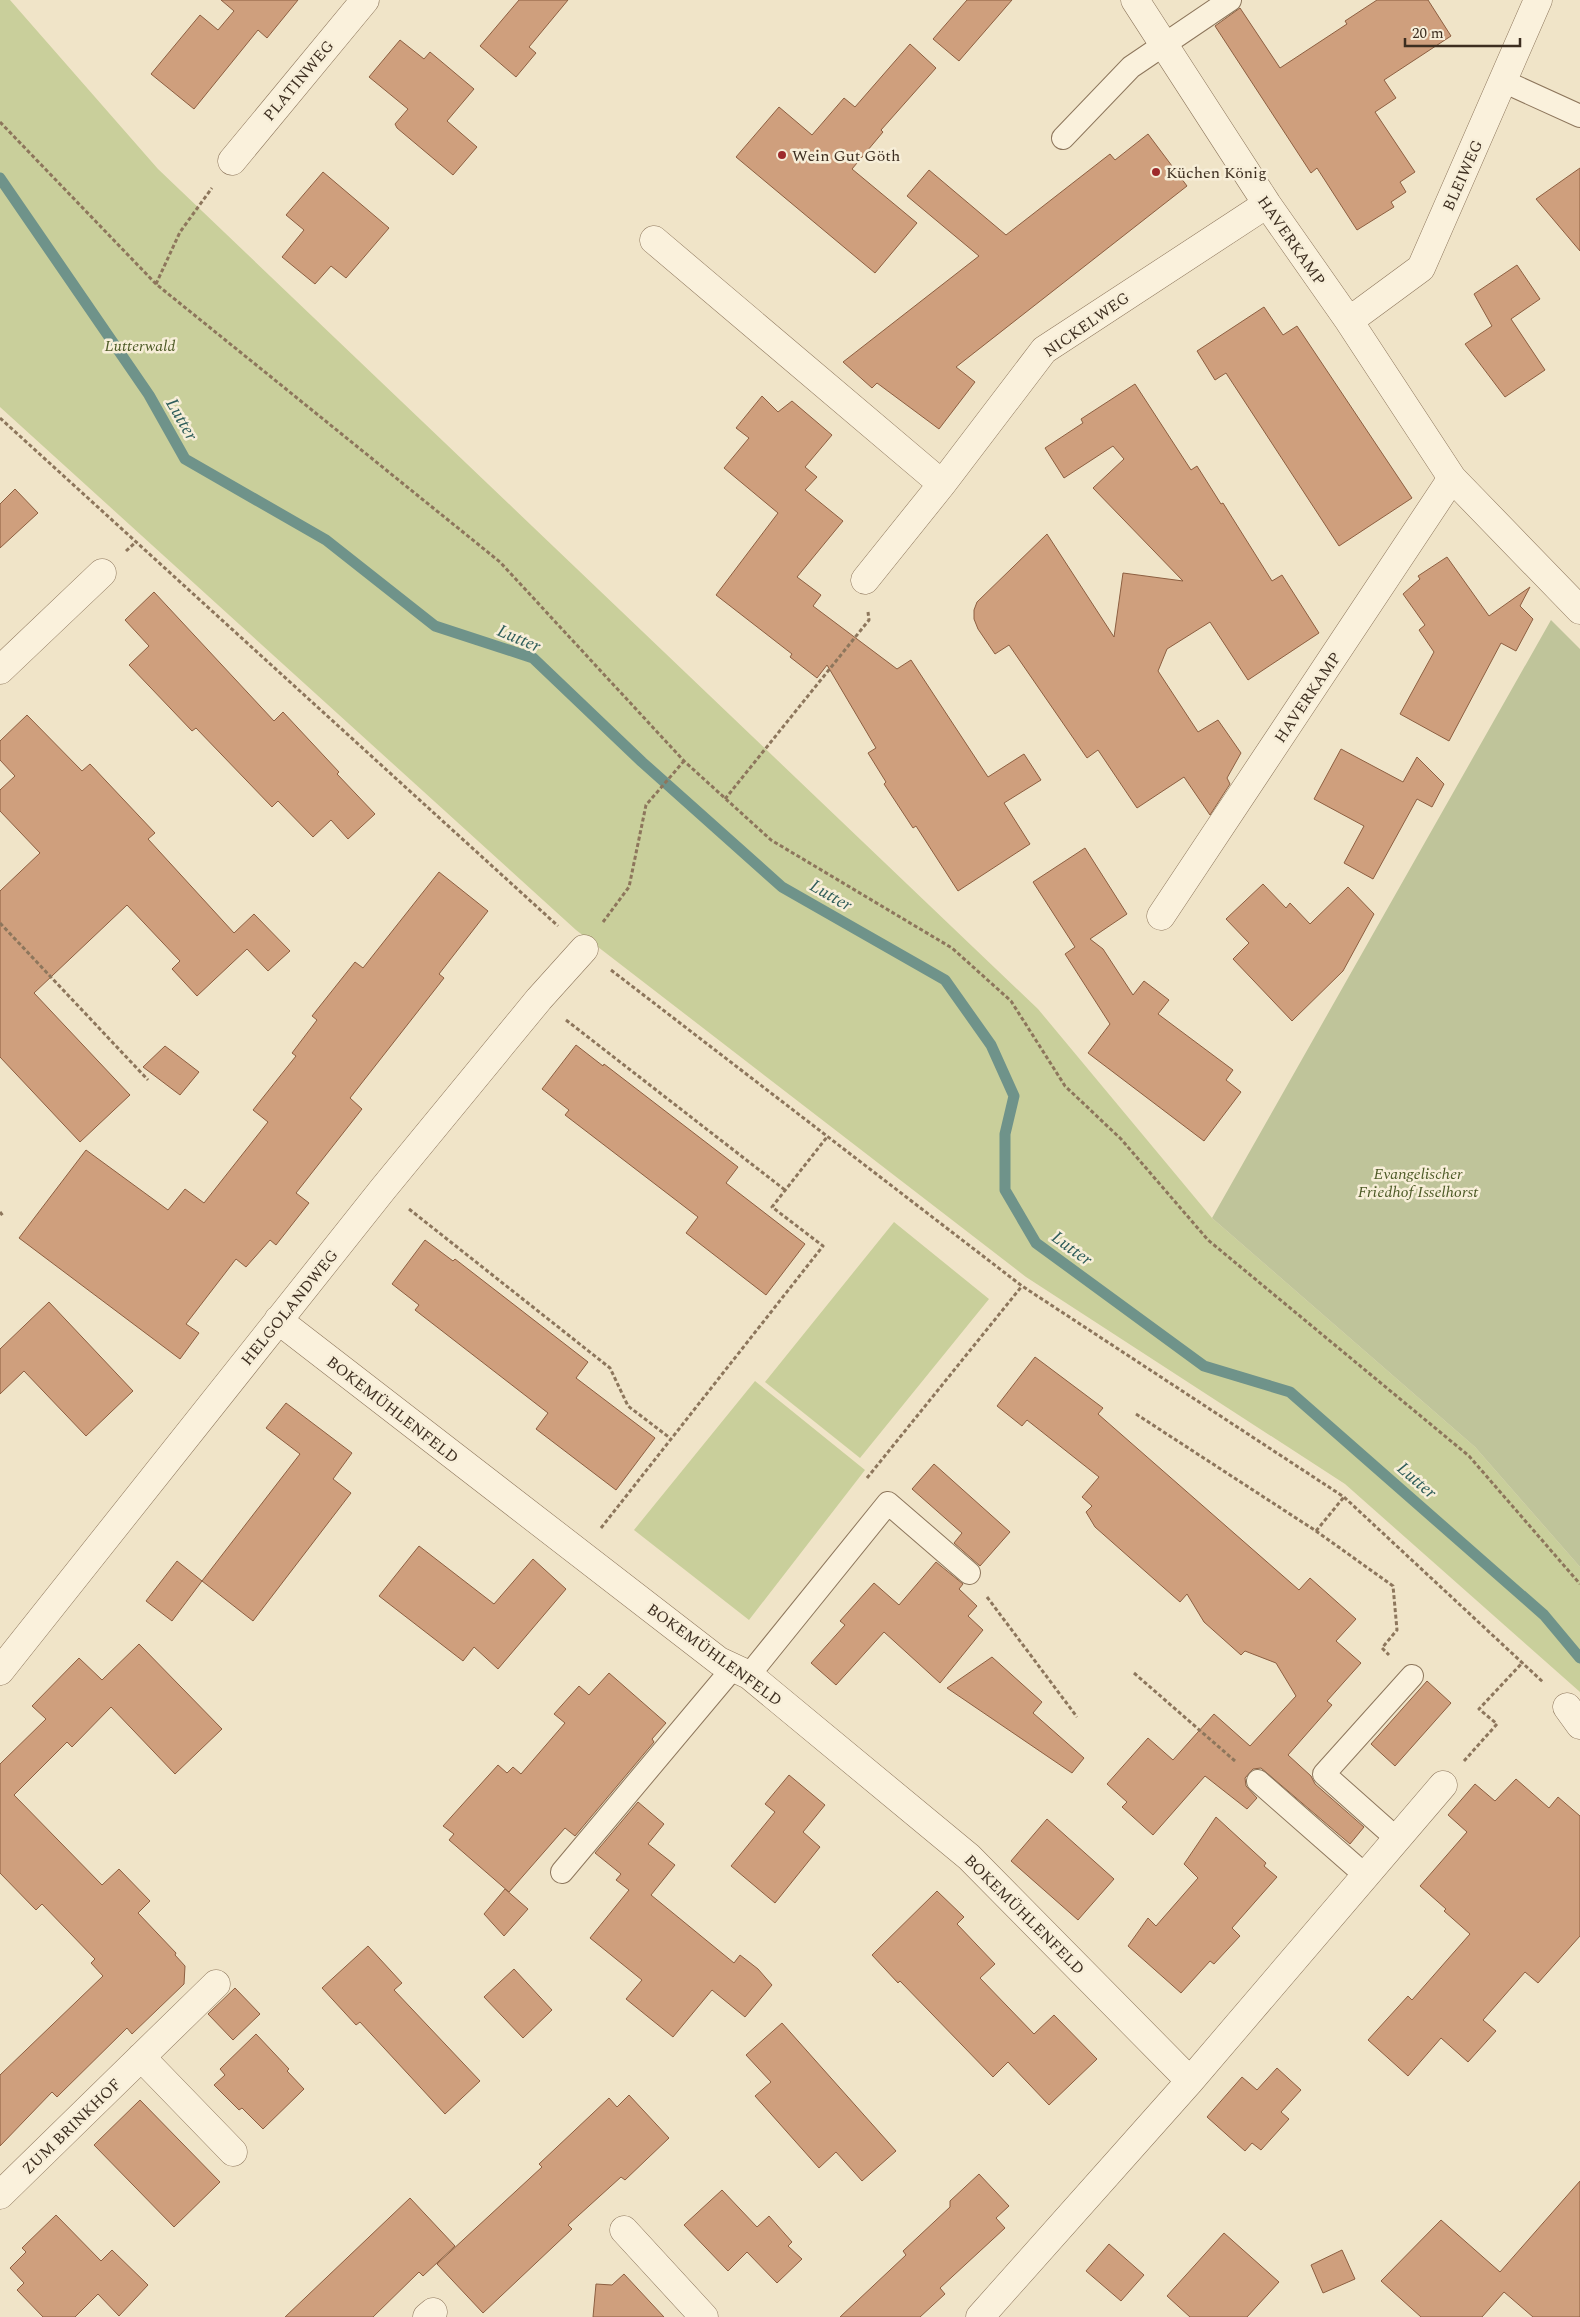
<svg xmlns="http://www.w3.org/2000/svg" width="1580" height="2317" viewBox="0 0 1580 2317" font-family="Spectral,serif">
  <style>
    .green { fill: #c9cf9b }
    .cemetery { fill: #bfc49a }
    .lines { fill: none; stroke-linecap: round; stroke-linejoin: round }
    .stream { stroke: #6f938a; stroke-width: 11 }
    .building { fill: #cf9f7d; stroke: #8d5f41 }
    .service-casing { stroke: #8d765c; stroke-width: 24 }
    .minor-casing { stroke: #8d765c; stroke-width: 29 }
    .path { stroke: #8d765c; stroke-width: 3; stroke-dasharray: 4 2.5; stroke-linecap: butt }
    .service { stroke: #faf1dc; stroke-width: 22 }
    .minor { stroke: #faf1dc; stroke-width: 28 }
    .poi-dot { fill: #9e2a2b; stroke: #f7eed8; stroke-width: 2 }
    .labels { text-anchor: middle; stroke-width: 5; stroke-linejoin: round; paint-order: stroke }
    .street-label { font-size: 16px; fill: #3d2e20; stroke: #f7eed8 }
    .poi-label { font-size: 16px; fill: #3d2e20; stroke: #f7eed8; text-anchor: start }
    .park-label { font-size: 16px; font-style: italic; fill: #4d5a26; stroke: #f7eed8 }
    .water-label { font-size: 18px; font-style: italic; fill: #2f5d5a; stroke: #f7eed8 }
  </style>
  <rect width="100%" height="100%" fill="#f0e4c8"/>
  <path class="green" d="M0,0H10L158,169L1038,1009L1212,1218L1475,1447L1580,1567V1692L1345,1484L1026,1277L576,930L0,407Z
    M894,1222L989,1299L860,1458L765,1382Z
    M755,1381L865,1470L749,1620L634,1530Z"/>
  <path class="cemetery" d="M1551,620L1580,649V1567L1475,1447L1212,1218Z"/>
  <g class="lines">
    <path class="stream" d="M0,178L149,395L185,459L326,540L435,626L533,658L642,762L782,887L945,980L991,1045L1014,1096L1005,1134V1190L1036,1243L1204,1366L1290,1392L1544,1615L1580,1658"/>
  </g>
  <path class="building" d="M221,0H298L267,38L258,30L194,109L151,74L200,15L218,30L234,11Z
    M519,0H568L529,47L536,53L516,77L480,46Z
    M967,0H1012L959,61L933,39Z
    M1377,0H1428L1451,36L1384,80L1396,98L1375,112L1415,172L1400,182L1406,192L1391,202L1394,207L1357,230L1317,168L1311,173L1215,26L1240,8L1280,68L1347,24L1345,21Z
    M400,40L424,59L430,52L474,89L447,121L477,147L453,175L397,128L395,124L408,109L369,77Z
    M910,44L936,68L881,130L883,132L852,169L917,223L875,273L736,157L779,107L812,135L844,98L855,107Z
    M1148,134L1187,186L956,367L975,382L939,429L877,383L872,388L843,362L979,256L907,196L929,170L1006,235L1110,154L1115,160Z
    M1580,168V251L1536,199Z
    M323,172L389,228L346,278L331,266L315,284L282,257L304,230L286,215Z
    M1517,265L1540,299L1511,319L1545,370L1505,397L1465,344L1492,326L1474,294Z
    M1264,307L1283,335L1297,326L1412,498L1339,546L1226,373L1215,380L1197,351Z
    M1135,384L1191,470L1197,466L1221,504L1223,503L1272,581L1282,575L1319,633L1248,680L1210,622L1167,649L1158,671L1198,732L1218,720L1241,753L1227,778L1230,784L1210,815L1184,777L1137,808L1098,750L1087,758L1009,645L995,654L978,629L974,619V610L977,602L1047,534L1114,637L1123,573L1183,581L1093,488L1124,459L1113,446L1064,478L1045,448L1083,423L1081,419Z
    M762,396L778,412L792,401L832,435L805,467L817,477L805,490L843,521L797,577L821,595L813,606L897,669L911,660L988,777L1024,754L1041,780L1004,803L1030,844L958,891L916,826L913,828L884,784L886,782L868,753L876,748L827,665L817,678L790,657L792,654L716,595L778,513L724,468L749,438L736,428Z
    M15,489L38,513L0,548V504Z
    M1447,557L1489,616L1530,587L1520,606L1533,619L1516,651L1501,643L1449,741L1400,714L1434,652L1419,630L1425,625L1403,594L1420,579L1418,576Z
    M154,592L274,721L283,712L339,772L337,774L375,814L348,839L331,820L313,837L278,801L272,807L196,728L192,731L129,665L149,646L125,620Z
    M27,715L82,771L90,764L155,833L148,839L234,933L254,914L290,951L268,971L247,949L197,996L172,969L180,961L127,905L34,993L130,1095L80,1142L0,1057V891L40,853L0,811V790L15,776L0,760V741Z
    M1341,749L1403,782L1417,757L1444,784L1432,807L1417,799L1373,879L1344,863L1364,826L1314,799Z
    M1085,848L1127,914L1090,939L1103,949L1133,995L1144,981L1169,1000L1158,1014L1233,1070L1226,1080L1241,1092L1204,1141L1088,1053L1110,1024L1065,954L1075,947L1033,882Z
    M439,872L488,911L439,974L444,978L350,1098L362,1109L296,1193L309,1203L276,1245L270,1240L246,1267L236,1259L186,1324L199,1333L180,1359L19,1238L86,1150L168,1210L185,1189L204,1203L268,1122L253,1110L296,1056L292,1053L317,1020L312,1016L355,962L363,968Z
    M1263,884L1286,908L1290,903L1310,924L1348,887L1374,914L1343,971L1292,1021L1233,959L1249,943L1226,919Z
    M576,1045L603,1066L604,1064L738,1167L726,1183L805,1244L766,1295L686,1233L698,1217L565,1115L569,1110L542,1089Z
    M165,1046L199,1072L180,1095L143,1067Z
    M425,1240L453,1261L455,1259L588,1362L576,1378L655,1438L616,1490L536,1429L548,1413L415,1310L419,1305L392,1284Z
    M49,1302L133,1391L86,1436L24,1371L0,1394V1349Z
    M1035,1357L1103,1408L1098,1414L1299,1590L1310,1578L1356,1619L1336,1641L1361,1663L1327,1701L1332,1705L1288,1755L1311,1776L1315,1784L1364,1827L1350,1844L1261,1768L1253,1769L1245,1778L1246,1786L1257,1798L1247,1809L1205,1776L1153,1835L1122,1807L1127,1802L1107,1784L1148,1738L1173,1760L1214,1714L1250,1746L1296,1696L1276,1663L1245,1651L1241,1655L1204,1622L1187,1594L1180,1602L1095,1527L1086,1512L1092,1506L1082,1497L1099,1477L1027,1420L1022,1426L997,1406Z
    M286,1403L352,1453L333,1479L351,1493L253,1621L202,1581L172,1621L146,1601L177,1561L202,1581L300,1454L266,1428Z
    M934,1464L1010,1532L980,1566L954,1543L962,1533L912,1489Z
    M419,1546L494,1604L533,1559L566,1589L498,1669L474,1647L463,1661L379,1596Z
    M936,1562L963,1584L959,1589L977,1606L968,1616L983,1630L940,1683L884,1632L836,1685L811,1663L845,1625L840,1621L874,1583L899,1605Z
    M139,1644L222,1729L175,1774L111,1707L72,1747L67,1742L14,1795L102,1885L119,1869L150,1901L138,1913L176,1953L175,1955L185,1966L184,1984L132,2034L127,2028L57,2097L52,2092L0,2146V2075L103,1976L91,1963L95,1959L42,1904L36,1910L0,1873V1764L46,1719L32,1706L79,1658L102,1680Z
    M992,1657L1042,1702L1033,1713L1084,1758L1072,1773L947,1688Z
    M609,1673L666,1723L652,1739L654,1742L575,1836L565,1828L509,1892L449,1840L454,1834L443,1826L498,1765L507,1773L513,1767L521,1774L565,1723L554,1714L579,1686L589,1695Z
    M1427,1681L1451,1703L1395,1766L1371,1744Z
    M789,1775L825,1805L803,1832L820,1847L775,1903L731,1866L775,1812L765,1804Z
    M1516,1779L1549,1808L1558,1797L1580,1816V1936L1538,1983L1525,1972L1483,2020L1496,2031L1468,2062L1441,2038L1408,2076L1368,2040L1408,1996L1412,2000L1470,1934L1444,1911L1446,1909L1420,1886L1467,1832L1448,1815L1475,1784L1495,1801Z
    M638,1802L664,1824L648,1844L675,1865L651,1895L734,1963L740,1955L758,1969L772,1985L745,2017L712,1990L673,2037L626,1999L642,1980L590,1938L629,1890L616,1880L621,1874L595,1853Z
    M1216,1817L1266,1863L1264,1866L1277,1877L1232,1928L1240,1936L1214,1964L1210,1961L1181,1993L1128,1946L1148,1918L1156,1926L1198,1878L1184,1864Z
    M1047,1819L1114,1879L1078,1920L1011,1861Z
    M505,1889L528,1909L504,1936L484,1914Z
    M937,1891L964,1917L957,1924L995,1964L980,1978L1034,2034L1054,2015L1097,2059L1049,2105L1008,2062L993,2077L900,1981L898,1983L872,1955Z
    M368,1946L402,1983L394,1990L480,2081L445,2114L360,2022L356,2025L322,1988Z
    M514,1969L552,2010L523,2038L484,1997Z
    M235,1988L260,2014L233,2040L208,2014Z
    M782,2023L896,2151L862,2181L836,2152L819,2168L755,2096L771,2082L746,2055Z
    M256,2034L289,2069L287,2071L304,2089L263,2129L242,2108L239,2110L214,2085L225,2075L220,2069Z
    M1277,2068L1301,2090L1281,2112L1289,2119L1261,2150L1252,2143L1245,2151L1207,2117L1242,2077L1257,2090Z
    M629,2095L669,2138L625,2180L621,2177L568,2225L572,2229L483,2313L437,2264L542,2167L539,2164L609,2098L617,2107Z
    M140,2100L220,2182L174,2227L94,2145Z
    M979,2174L1009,2206L996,2218L1005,2228L940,2288L945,2294L920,2317H840L906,2255L903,2251L950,2207V2201Z
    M1580,2181V2317H1533L1504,2292L1482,2317H1421L1381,2281L1441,2220L1500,2272Z
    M722,2190L757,2227L769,2216L792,2242L788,2246L802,2259L777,2283L747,2252L728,2271L684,2225Z
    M410,2198L455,2246L423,2276L419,2272L373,2317H285Z
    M56,2215L101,2261L112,2250L148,2285L119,2316L98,2294L75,2317H43L17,2290L24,2283L10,2268L26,2252L22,2248Z
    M1224,2233L1279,2282L1247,2317H1190L1167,2296Z
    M1109,2244L1144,2275L1121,2301L1086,2271Z
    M1342,2250L1355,2279L1323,2293L1311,2265Z
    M624,2274L664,2317H593L596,2284L612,2285Z"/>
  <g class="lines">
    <defs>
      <path id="service" d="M1503,81L1580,116
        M1063,138L1131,67L1230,0
        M749,1675L888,1503L969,1573
        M1258,1781L1365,1875
        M1396,1838L1324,1774L1412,1676
        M562,1872L733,1668"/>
      <path id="minor" d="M1135,0L1267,204L1349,321L1452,478L1580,610
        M232,161L365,0
        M654,240L942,484
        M1349,321L1421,268L1538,0
        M865,580L942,484L1044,350L1267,204
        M0,670L102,573
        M1161,916L1452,478
        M278,1320L719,1661L749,1675L969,1857L1190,2081
        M0,1671L383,1189L539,999L584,949
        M1567,1707L1580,1725
        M141,2057L233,2152
        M0,2195L216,1984
        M624,2230L704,2317
        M427,2317L433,2312
        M980,2317L1190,2081L1443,1785"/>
    </defs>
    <use href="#service" class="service-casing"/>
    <use href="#minor" class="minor-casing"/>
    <path class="path" d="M0,122L156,284L500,562L684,761L771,840L952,948L1011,1001L1065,1086L1121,1139L1208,1240L1469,1456L1580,1584
      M156,284L180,232L212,188
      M0,418L558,926
      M126,551L137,541
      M725,799L869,620L868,612
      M603,922L629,887L646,805L684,761
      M0,923L148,1080
      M611,970L1022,1286L1344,1497L1544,1683
      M566,1020L785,1190
      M409,1209L610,1368L628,1406L670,1438
      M0,1212L3,1216
      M1136,1414L1316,1531L1393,1586L1397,1630L1382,1648L1389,1655
      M867,1478L1022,1286
      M601,1528L823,1246L772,1207L827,1137
      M1316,1531L1344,1497
      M987,1597L1077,1717
      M1134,1673L1235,1761
      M1464,1761L1497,1724L1479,1709L1523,1662"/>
    <use href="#service" class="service"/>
    <use href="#minor" class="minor"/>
  </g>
  <g class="poi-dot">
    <circle cx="782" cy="155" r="5"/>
    <circle cx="1156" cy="172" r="5"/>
  </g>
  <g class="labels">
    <g class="street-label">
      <text transform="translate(298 80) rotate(-50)" y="6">PLATINWEG</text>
      <text transform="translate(1462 175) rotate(-66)" y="6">BLEIWEG</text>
      <text transform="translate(1292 240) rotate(55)" y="6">HAVERKAMP</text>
      <text transform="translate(1086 324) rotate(-35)" y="6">NICKELWEG</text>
      <text transform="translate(1307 697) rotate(-56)" y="6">HAVERKAMP</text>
      <text transform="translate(289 1307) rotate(-51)" y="6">HELGOLANDWEG</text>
      <text transform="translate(393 1409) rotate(38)" y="6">BOKEMÜHLENFELD</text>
      <text transform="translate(715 1654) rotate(36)" y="6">BOKEMÜHLENFELD</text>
      <text transform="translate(1025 1914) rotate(45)" y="6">BOKEMÜHLENFELD</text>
      <text transform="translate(71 2126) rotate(-44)" y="6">ZUM BRINKHOF</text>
    </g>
    <g class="poi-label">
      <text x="792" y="161">Wein Gut Göth</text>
      <text x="1166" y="178">Küchen König</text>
    </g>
    <g class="park-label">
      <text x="140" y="351">Lutterwald</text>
      <text x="1418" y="1179">Evangelischer<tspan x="1418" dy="18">Friedhof Isselhorst</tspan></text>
    </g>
    <g class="water-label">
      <text transform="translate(182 419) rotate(60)" y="6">Lutter</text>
      <text transform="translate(519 638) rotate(23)" y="6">Lutter</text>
      <text transform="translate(831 895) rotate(30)" y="6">Lutter</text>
      <text transform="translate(1072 1248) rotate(36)" y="6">Lutter</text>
      <text transform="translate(1417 1480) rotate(41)" y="6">Lutter</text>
    </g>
  </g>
  <path d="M1405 38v8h115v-8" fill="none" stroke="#3d2e20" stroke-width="2.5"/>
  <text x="1412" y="38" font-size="15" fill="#3d2e20" stroke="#f7eed8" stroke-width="4" paint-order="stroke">20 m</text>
</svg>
